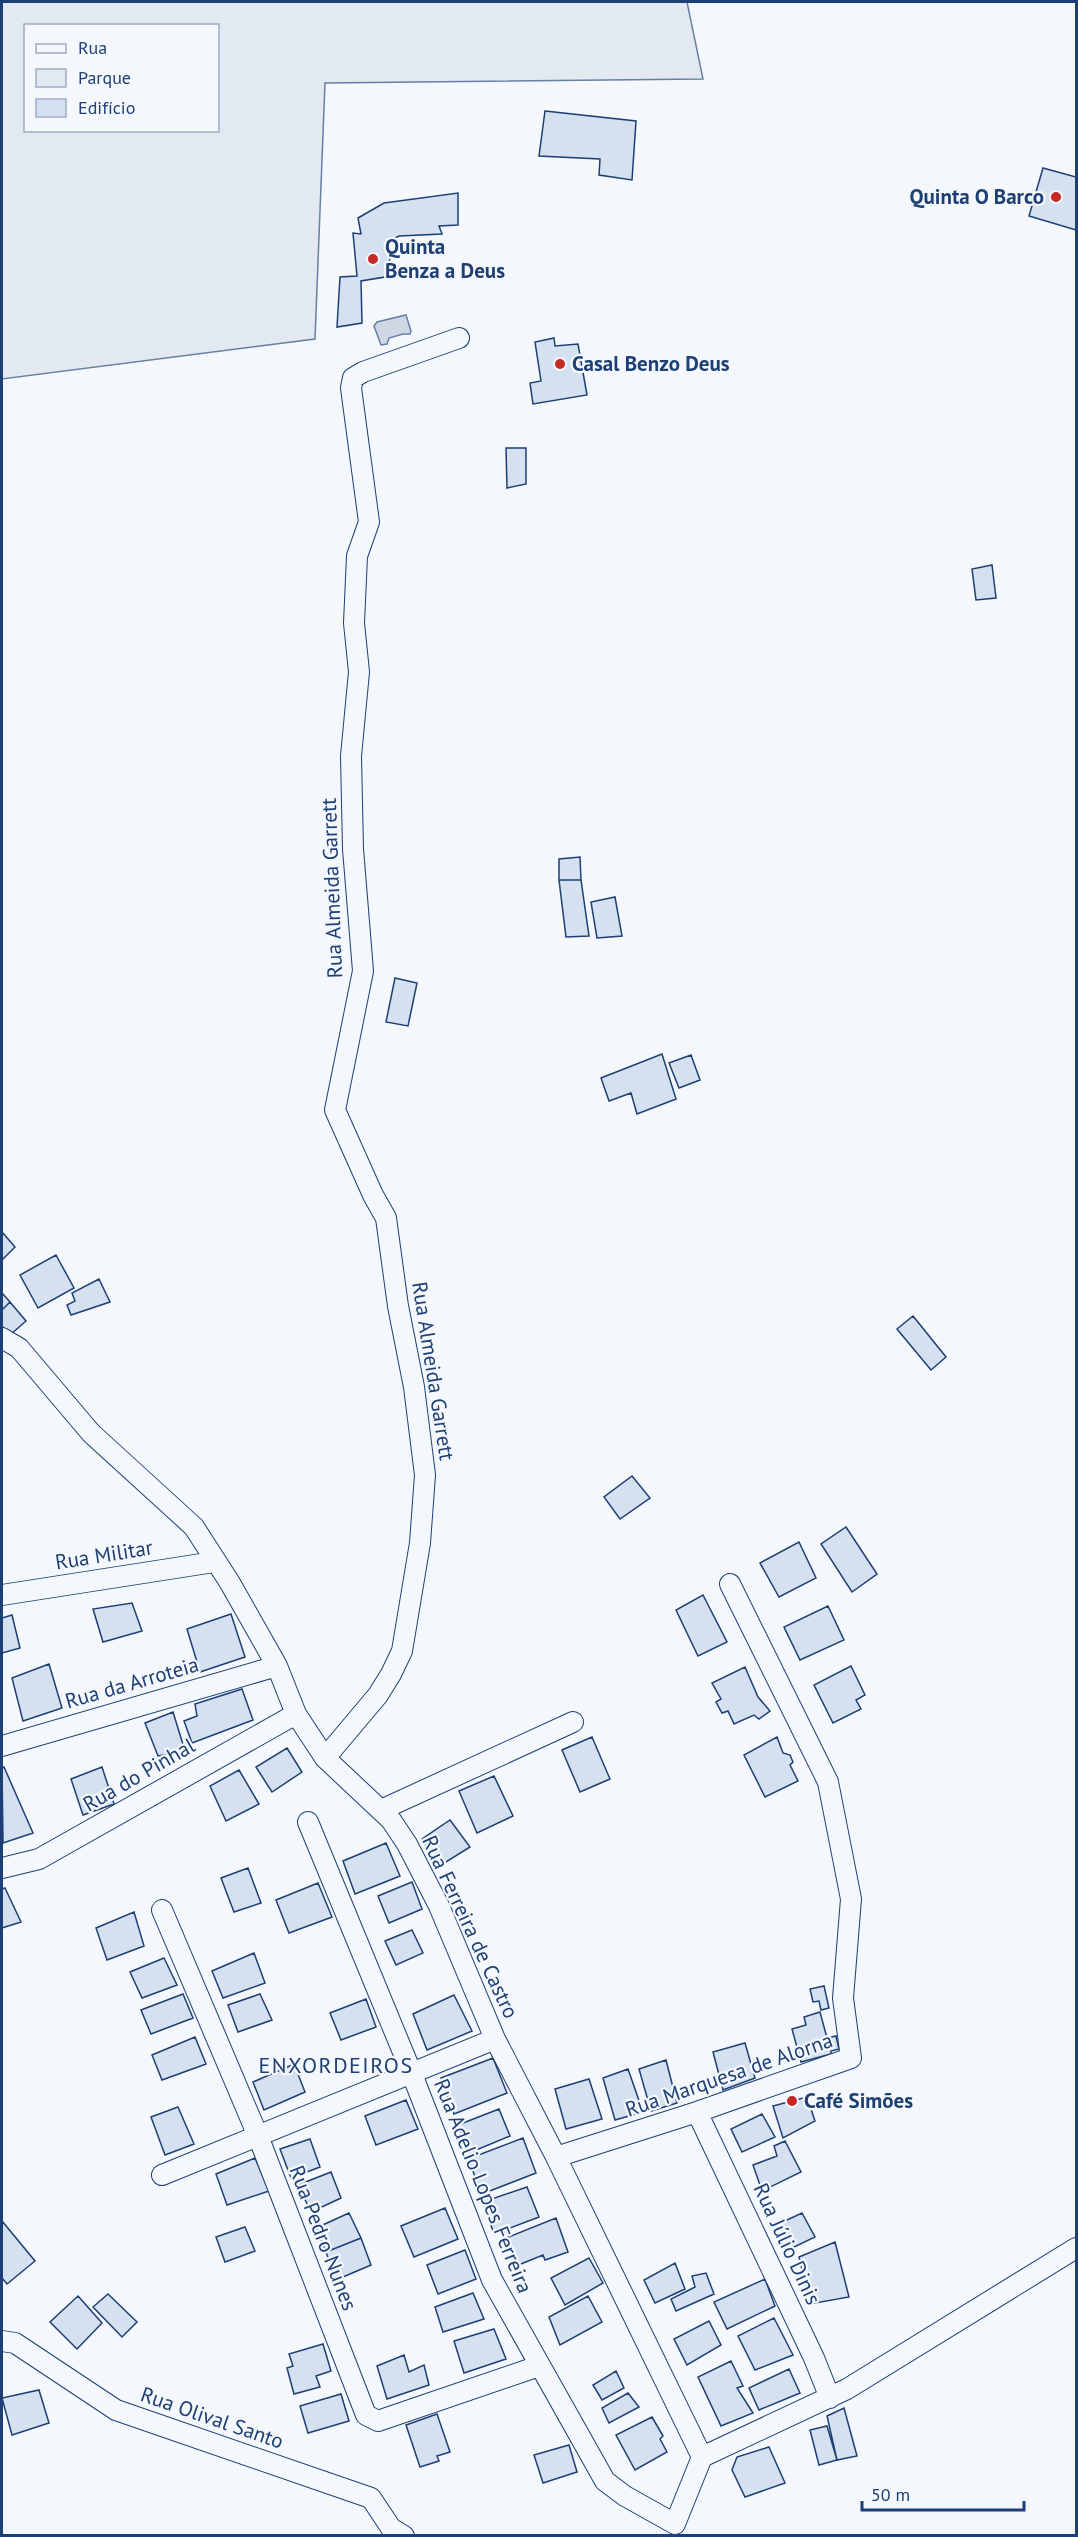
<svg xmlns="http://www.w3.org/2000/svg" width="1078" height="2537" viewBox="0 0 1078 2537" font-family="'PT Sans',sans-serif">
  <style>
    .green { fill: #e3e9f0; stroke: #687fa3; stroke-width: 1.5; fill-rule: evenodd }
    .water { fill: #cfd7e4; stroke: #687fa3; stroke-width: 1.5 }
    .building { fill: #d5e0f0; stroke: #1d3f73; stroke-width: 1.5 }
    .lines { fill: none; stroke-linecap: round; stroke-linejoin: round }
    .street-casing { stroke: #1d3f73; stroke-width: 22 }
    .street { stroke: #f4f7fb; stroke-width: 20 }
    .poi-dot { fill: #c62828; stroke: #f4f7fb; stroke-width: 2 }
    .labels { text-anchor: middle; stroke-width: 4.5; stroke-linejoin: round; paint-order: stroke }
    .poi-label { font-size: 21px; font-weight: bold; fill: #1d3f73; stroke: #f4f7fb; text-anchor: start }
    .street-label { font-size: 21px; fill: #1d3f73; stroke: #f4f7fb }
    .neighbourhood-label { font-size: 22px; letter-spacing: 1.5px; fill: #1d3f73; stroke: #f4f7fb }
  </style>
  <rect width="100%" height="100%" fill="#f4f7fb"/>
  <path class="green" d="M2,2H687L703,79L325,83L315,339L2,379ZM26,26H218V130H26Z"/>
  <path class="water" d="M406,315L411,331L410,334H403L389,338L387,344L381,345L374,326L377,322Z"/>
  <path class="building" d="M545,111L636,121L632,180L599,175L600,159L539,156Z
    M1043,168L1076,177V230L1029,216Z
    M458,193V225L439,226L442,234L399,236L388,242L391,276L361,281L362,323L337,327L340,277L357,276L353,233L361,234L358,218L384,203Z
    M554,338L555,346L578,344L587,395L533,404L530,383L541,381L535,342Z
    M506,448H526V484L507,488Z
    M992,565L996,598L976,600L972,569Z
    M580,857L581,880H559V859Z
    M559,880H581L589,936L566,937Z
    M615,897L622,936L597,938L591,902Z
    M395,978L417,983L408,1026L386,1022Z
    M662,1054L676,1099L637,1114L631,1093L609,1101L601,1078Z
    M691,1055L700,1080L679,1088L669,1063Z
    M2,1232L15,1247L2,1260Z
    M56,1255L74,1288L38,1308L20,1275Z
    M99,1279L110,1302L71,1315L67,1305L75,1301L72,1293Z
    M2,1293L10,1302L2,1310Z
    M10,1302L26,1321L10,1335L2,1326V1310Z
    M913,1316L946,1357L931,1370L897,1329Z
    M632,1476L650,1498L620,1519L604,1497Z
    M846,1527L877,1574L852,1592L821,1544Z
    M799,1542L816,1578L779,1597L760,1563Z
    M703,1595L727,1642L698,1656L676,1610Z
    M132,1603L142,1631L103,1642L93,1609Z
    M828,1606L844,1640L800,1660L784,1627Z
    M231,1614L245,1657L200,1672L187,1629Z
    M12,1615L20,1648L2,1653V1618Z
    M49,1664L62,1708L23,1721L12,1678Z
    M851,1666L865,1695L856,1700L861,1709L833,1723L814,1685Z
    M745,1667L758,1697L770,1711L759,1719L754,1715L734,1724L728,1711L722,1713L716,1702L721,1699L712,1683Z
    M242,1689L253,1720L192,1743L184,1721L197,1716L195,1704Z
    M173,1712L185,1751L158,1756L145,1723Z
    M592,1737L610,1779L580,1792L562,1750Z
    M777,1737L783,1753L790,1755L793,1762L790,1765L798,1781L765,1797L744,1755Z
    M287,1748L302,1772L272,1792L256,1767Z
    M4,1767L33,1833L3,1843L2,1768Z
    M102,1767L114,1804L83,1815L71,1779Z
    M239,1770L259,1804L226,1821L210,1786Z
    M494,1776L513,1816L477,1833L459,1791Z
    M450,1820L470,1847L438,1867L422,1839Z
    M386,1843L400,1876L355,1894L343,1861Z
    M248,1868L261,1903L234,1912L221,1878Z
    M412,1882L422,1909L389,1923L378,1896Z
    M318,1883L332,1917L289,1933L276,1900Z
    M5,1888L21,1922L2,1928V1889Z
    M134,1912L144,1946L107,1960L96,1928Z
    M412,1930L423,1953L396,1965L385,1941Z
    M254,1953L265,1983L223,1998L212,1971Z
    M164,1958L177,1985L142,1998L130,1972Z
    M824,1986L829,2008L821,2010L819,2001L813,2002L810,1989Z
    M183,1994L193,2018L151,2034L141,2010Z
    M260,1994L272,2020L238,2032L228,2005Z
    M454,1995L472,2031L427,2050L413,2014Z
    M366,1999L376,2027L341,2040L330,2013Z
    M820,2012L827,2038L836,2036L839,2049L831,2051V2054L801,2062L792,2029L806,2025L804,2017Z
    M195,2037L206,2064L162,2080L152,2055Z
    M745,2043L755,2078L723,2090L713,2052Z
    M493,2058L507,2093L454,2114L441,2078Z
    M666,2060L677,2103L651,2111L639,2069Z
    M294,2064L305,2092L264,2110L253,2082Z
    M628,2069L643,2112L615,2120L603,2078Z
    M589,2079L602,2119L566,2129L555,2089Z
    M807,2097L815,2121L783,2138L773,2106Z
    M406,2100L418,2129L376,2145L365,2116Z
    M178,2107L194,2144L165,2155L151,2117Z
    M499,2109L510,2136L469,2153L458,2125Z
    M762,2114L775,2137L742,2152L731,2129Z
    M523,2138L536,2173L482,2194L468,2159Z
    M310,2139L320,2167L291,2178L280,2149Z
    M785,2141L801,2172L762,2191L753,2165L777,2156L774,2146Z
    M255,2158L269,2191L227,2205L216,2174Z
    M331,2172L341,2198L311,2212L298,2185Z
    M527,2187L539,2217L494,2234L483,2202Z
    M445,2208L458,2239L414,2257L401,2226Z
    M349,2213L361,2238L326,2252L316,2228Z
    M802,2213L815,2237L786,2251L774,2226Z
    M556,2218L568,2252L545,2260L543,2255L516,2266L506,2238Z
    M2,2221L35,2261L7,2284L2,2278Z
    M245,2227L255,2251L225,2262L216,2237Z
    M361,2238L371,2265L336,2280L326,2252Z
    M835,2242L849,2297L810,2304L799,2257Z
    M465,2250L476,2279L438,2294L427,2265Z
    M589,2258L603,2283L565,2305L551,2278Z
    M675,2263L685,2289L655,2303L644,2280Z
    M706,2273L714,2294L676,2311L671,2299L695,2287L692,2276Z
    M765,2279L775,2306L727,2329L714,2302Z
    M473,2293L484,2319L443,2332L435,2307Z
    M108,2294L137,2322L122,2337L93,2307Z
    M78,2296L102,2323L77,2349L50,2322Z
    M588,2296L602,2322L560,2345L549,2317Z
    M774,2318L793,2355L755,2370L738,2336Z
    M709,2321L721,2345L687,2365L674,2339Z
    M494,2329L506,2359L464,2373L454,2341Z
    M323,2344L331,2371L316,2376L320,2387L294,2394L287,2368L293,2366L289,2354Z
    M404,2355L409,2372L424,2365L429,2385L387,2399L377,2366Z
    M731,2361L743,2386L737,2388L753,2413L721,2426L698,2377Z
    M789,2369L800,2393L759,2410L749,2388Z
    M616,2371L624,2388L602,2400L593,2385Z
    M39,2390L49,2423L12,2435L2,2398Z
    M628,2393L639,2407L609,2423L602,2408Z
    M341,2394L349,2421L308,2433L300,2406Z
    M844,2408L857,2456L837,2460L827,2416Z
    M437,2414L450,2452L437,2456L439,2461L420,2467L406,2425Z
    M652,2417L663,2436L660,2439L667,2452L635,2470L616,2435Z
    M827,2426L837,2460L819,2465L810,2430Z
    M569,2445L577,2472L543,2483L534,2455Z
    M769,2447L785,2483L745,2497L732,2470L737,2457Z"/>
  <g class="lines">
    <defs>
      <path id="street" d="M2,1338L19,1348L91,1433L194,1527L230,1583L277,1666L296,1714L325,1758L391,1820L407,1844L439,1906L495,2039L556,2157L702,2457
        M2,1595L214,1562
        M2,1746L277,1666
        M325,1758L378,1695L391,1674L402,1651L420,1543L425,1475L414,1387L398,1306L386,1218L373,1195L335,1110L363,971L353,849L351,756L359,672L354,623L357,556L369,522L351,388L353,378L363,372L459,338
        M381,1810L573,1722
        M308,1822L412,2074L492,2280L605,2481L625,2496L675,2524
        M2,1868L39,1859L296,1714
        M162,1910L258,2136L366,2415L378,2421L539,2366
        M697,2112L814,2358L830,2398
        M556,2157L697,2112L851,2058L843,1998L851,1899L828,1782L730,1584
        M162,2175L495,2039
        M2,2341L15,2343L116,2410L371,2498L391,2528L404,2536
        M675,2524L702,2457L847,2389L1076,2248"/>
    </defs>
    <use href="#street" class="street-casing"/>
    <use href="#street" class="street"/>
  </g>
  <g class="poi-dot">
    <circle cx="1056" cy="197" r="6"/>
    <circle cx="373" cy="259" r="6"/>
    <circle cx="560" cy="364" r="6"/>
    <circle cx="792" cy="2101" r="6"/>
  </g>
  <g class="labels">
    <g class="poi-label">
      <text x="1044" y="204" text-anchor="end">Quinta O Barco</text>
      <text x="385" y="254">Quinta<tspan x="385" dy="24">Benza a Deus</tspan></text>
      <text x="572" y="371">Casal Benzo Deus</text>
      <text x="804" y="2108">Café Simões</text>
    </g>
    <g class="street-label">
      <text transform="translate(332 888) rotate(-92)" y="7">Rua Almeida Garrett</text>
      <text transform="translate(433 1371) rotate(81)" y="7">Rua Almeida Garrett</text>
      <text transform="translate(104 1555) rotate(-9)" y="7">Rua Militar</text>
      <text transform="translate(132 1683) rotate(-16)" y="7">Rua da Arroteia</text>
      <text transform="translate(139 1775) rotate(-30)" y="7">Rua do Pinhal</text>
      <text transform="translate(470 1927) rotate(65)" y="7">Rua Ferreira de Castro</text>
      <text transform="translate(729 2075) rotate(-19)" y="7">Rua Marquesa de Alorna</text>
      <text transform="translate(483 2186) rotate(68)" y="7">Rua Adelio Lopes Ferreira</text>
      <text transform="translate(323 2238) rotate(69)" y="7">Rua Pedro Nunes</text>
      <text transform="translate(787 2244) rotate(65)" y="7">Rua Júlio Dinis</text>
      <text transform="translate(212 2418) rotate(19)" y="7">Rua Olival Santo</text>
    </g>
    <g class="neighbourhood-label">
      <text x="336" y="2073">ENXORDEIROS</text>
    </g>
  </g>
  <rect width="1078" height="2537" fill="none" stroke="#1d3f73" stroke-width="6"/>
  <rect x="24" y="24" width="195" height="108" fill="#f4f7fb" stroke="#9eadc5" stroke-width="1.5"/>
  <rect x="36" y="44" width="30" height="9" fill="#f4f7fb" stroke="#9eadc5" stroke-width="1.5"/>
  <text x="78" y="54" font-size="18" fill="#1d3f73">Rua</text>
  <rect x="36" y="69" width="30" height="18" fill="#e3e9f0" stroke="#9eadc5" stroke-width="1.5"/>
  <text x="78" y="84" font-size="18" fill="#1d3f73">Parque</text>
  <rect x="36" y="99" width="30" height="18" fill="#d5e0f0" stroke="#9eadc5" stroke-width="1.5"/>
  <text x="78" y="114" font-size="18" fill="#1d3f73">Edifício</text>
  <path d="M862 2501v9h162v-9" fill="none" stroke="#1d3f73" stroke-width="3"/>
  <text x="871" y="2501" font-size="18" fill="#1d3f73" stroke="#f4f7fb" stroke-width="4.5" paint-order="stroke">50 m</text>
</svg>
